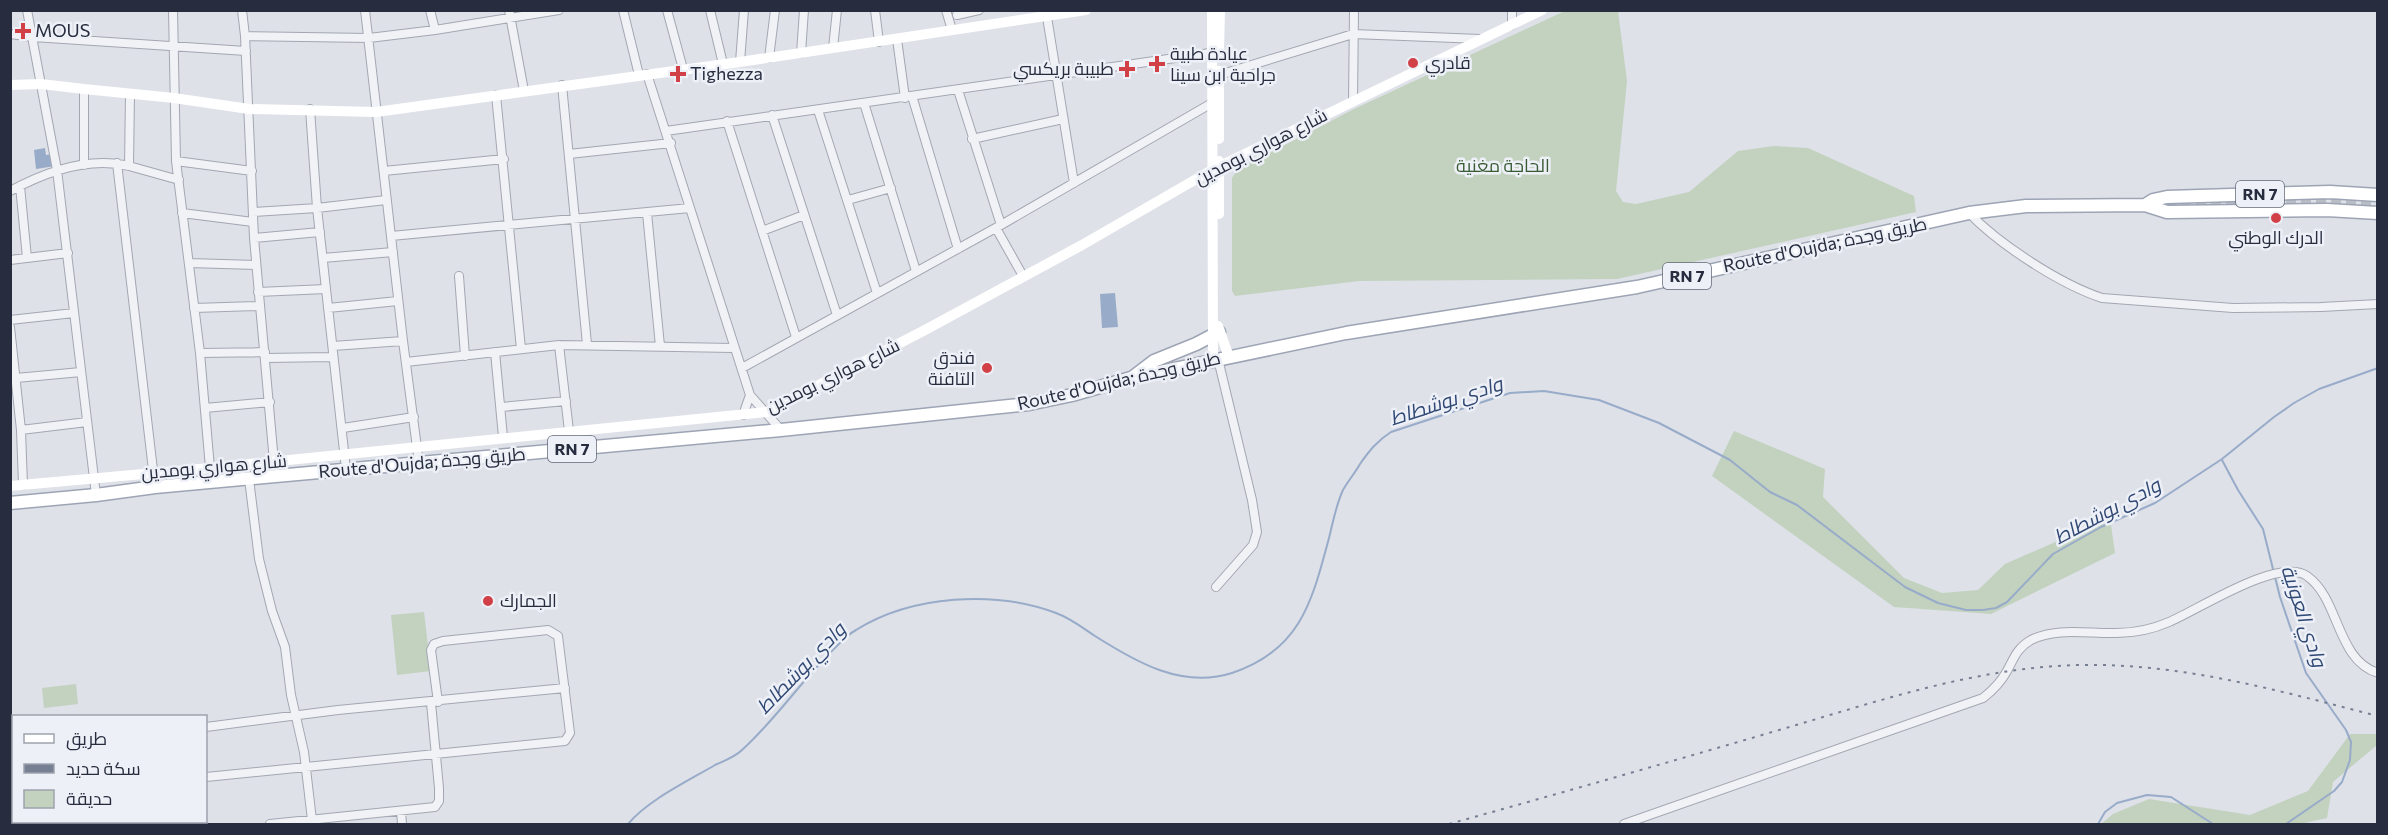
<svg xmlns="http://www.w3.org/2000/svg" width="2388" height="835" viewBox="0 0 2388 835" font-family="Commissioner,Cairo,sans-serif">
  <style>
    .green { fill: #c2d2bf }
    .water { fill: #98abc9 }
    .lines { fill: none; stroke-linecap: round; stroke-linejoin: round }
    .stream { stroke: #98abc9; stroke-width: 2 }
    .secondary-tunnel { stroke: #b9bdc6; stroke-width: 10; stroke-dasharray: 10 5; stroke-linecap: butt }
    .street-casing { stroke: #a3a7b2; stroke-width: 10 }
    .primary-casing { stroke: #9da4b4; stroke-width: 15 }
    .street { stroke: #f1f2f6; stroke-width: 8 }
    .secondary { stroke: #fff; stroke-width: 10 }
    .primary { stroke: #fff; stroke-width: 12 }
    .rail { stroke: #777f92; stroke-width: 2; stroke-dasharray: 3 6; stroke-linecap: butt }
    .poi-dot { fill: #d13f47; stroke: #edf0f6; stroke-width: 2 }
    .labels { text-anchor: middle; stroke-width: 5; stroke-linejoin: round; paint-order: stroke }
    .shield { fill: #edf0f6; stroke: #626876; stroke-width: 1.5 }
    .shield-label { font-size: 16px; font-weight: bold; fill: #272d3f }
    .poi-label { font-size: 18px; fill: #272d3f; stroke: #edf0f6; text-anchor: start }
    .street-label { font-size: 18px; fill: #272d3f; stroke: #edf0f6 }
    .park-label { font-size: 18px; fill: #385b34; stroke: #edf0f6 }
    .water-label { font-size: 20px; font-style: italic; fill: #304874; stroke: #edf0f6 }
  </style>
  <rect width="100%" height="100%" fill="#dee1e8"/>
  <path class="green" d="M1567,10L1618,11L1627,81L1616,191L1623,202L1636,204L1689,192L1738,151L1774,146L1808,148L1914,196L1916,212L1617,279L1359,281L1235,296L1232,291V178L1237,170L1354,109Z
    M1734,431L1825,469L1823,497L1904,578L1942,593L1978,590L2005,564L2110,518L2115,553L1991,614L1894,607L1712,476Z
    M424,612L431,671L397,675L391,615Z
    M76,684L78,704L44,708L42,688Z
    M2350,734H2377V745L2333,782L2327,818L2300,824H2101L2113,814L2149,799L2250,815L2308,791Z"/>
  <path class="water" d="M45,148L46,155L53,154L55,166L36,169L34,150Z
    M1115,293L1118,327L1102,328L1100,294Z"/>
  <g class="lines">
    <path class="stream" d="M2222,460L2238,490L2263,529L2280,597L2306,673L2346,730L2351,742L2350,760L2342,782L2334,791L2286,824
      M628,824C648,800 688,781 715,765C724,761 735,757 742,750C773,722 797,687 826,657C835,648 845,636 856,630C912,595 995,590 1056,613C1070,618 1083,628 1095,636C1136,662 1182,689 1232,673C1301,650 1312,601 1329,538C1333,522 1336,505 1343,490C1348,481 1355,473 1360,464C1369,451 1377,441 1391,432L1510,393L1544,391L1599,400L1659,423L1730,460L1770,492L1797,505L1905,587L1938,603L1966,610H1983L1996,608L2007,602L2053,554L2101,527L2155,503L2222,459L2274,417L2294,403L2319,389L2378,368
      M2098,824L2105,812L2117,803L2147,795L2171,797L2213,824"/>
    <path class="secondary-tunnel" d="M2151,205L2330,202L2378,206"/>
    <defs>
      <path id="street" d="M27,10L57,170L96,495
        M173,10L176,161L200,353L210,468
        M242,10L245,36L254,238L274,462
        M365,10L403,341L419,463
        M430,10L435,30
        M509,10L524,91
        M623,10L639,75
        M667,10L683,69
        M710,10L723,64
        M875,10L879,42
        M946,10L952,30
        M1512,10V25
        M957,15L979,10
        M1047,17L1074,183
        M10,34L33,37L246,51
        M245,36L369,38L435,30L559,10
        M897,39L905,98
        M833,48L837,10
        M801,53L804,10
        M769,58L775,10
        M740,62L744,10
        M647,74L750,395L781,430
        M1219,75L1353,34L1480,39
        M562,85L587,344
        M84,89V165
        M958,90L1001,225
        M496,95L521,349
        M912,96L958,249
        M1353,101L1354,10
        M864,103L916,271
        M310,109L317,208L346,469
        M818,110L877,293
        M772,115L837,315
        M727,121L796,337
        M666,131L1217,52
        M972,139L1063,119
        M569,154L671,143
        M176,161L252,171
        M117,163L155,487
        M129,166L179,180
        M384,171L504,159
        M20,186L27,258
        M10,191C45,172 89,156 129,166L130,94
        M848,200L891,188
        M253,212L317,208L386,200
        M182,213L253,222
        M647,213L660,346
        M1969,213C2000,245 2060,284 2102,298L2233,308L2321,307L2378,304
        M996,228L1023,276
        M762,231L804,215
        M391,236L690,208
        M254,238L320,232
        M323,258L393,252
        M10,260L68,253
        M189,263L256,265
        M459,276L465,356
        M258,292L326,289
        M194,308L260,306
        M328,308L398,301
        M10,320L74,313
        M10,327L21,430L23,485
        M559,345L569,431
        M333,346L403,341
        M495,352L503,437
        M200,353L265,352
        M266,358L333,357
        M406,362L559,345L734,348
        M742,368L1001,225L1212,103
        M16,378L81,372
        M501,407L566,401
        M205,408L270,402
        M743,415L750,395
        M343,428L414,417
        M21,430L87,422
        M249,479L259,559L272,611L285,647L291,695L304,752L312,820
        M1216,587L1253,545L1257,532L1252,500L1218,359
        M206,727L338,710L565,688
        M10,745L14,746
        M206,777L565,741L570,733L558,636L548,630L443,641L434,644L431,650L438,702
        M401,811L402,824
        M36,822L37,824
        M90,822L98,824
        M149,822L150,824
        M178,822V824
        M270,824L435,807L439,801V788L431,703
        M1624,824L1983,698C1992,691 2001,682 2007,671C2014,658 2017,648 2031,640C2056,627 2089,634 2116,633C2134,633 2153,629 2169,622C2198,610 2279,556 2307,576C2340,599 2336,660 2378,673"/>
      <path id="primary" d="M2145,205L2153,200L2167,197L2330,192L2378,195
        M1133,377L1154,361L1196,344L1219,332
        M10,503L96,495L155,487L781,430L1029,404L1072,395L1131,378L1346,333L1637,287L1969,213L2026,206L2145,205L2167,212L2327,210L2378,213"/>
    </defs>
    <use href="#street" class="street-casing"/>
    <use href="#primary" class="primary-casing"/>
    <use href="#street" class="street"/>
    <path class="secondary" d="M1212,10L1213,361
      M1219,52L1220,10
      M10,85L41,84L84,89L174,98L249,109L376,112L740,62L1086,10
      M1219,139V71
      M1219,214V161
      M1218,326L1229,357
      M10,486L210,468L767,412L925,330L1082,245L1212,170L1542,10"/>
    <use href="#primary" class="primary"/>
    <path class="rail" d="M1449,824C1561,793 1673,761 1786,728C1882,700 1979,667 2080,665C2183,663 2279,691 2378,716"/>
  </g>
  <g class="poi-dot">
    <path d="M20 22h6v6h6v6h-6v6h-6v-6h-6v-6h6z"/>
    <circle cx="1413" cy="63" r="6"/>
    <path d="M1154 55h6v6h6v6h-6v6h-6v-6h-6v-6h6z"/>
    <path d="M1124 60h6v6h6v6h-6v6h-6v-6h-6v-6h6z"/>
    <path d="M675 65h6v6h6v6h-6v6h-6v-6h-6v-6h6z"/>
    <circle cx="2276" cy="218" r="6"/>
    <circle cx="987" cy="368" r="6"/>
    <circle cx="488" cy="601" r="6"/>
  </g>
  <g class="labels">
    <g class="shield">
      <rect x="2236" y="181" width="48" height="26" rx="4.5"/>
      <rect x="1663" y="263" width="48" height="26" rx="4.5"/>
      <rect x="548" y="436" width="48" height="26" rx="4.5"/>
    </g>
    <g class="shield-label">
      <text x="2260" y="200">RN 7</text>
      <text x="1687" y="282">RN 7</text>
      <text x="572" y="455">RN 7</text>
    </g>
    <g class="poi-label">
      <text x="35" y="37">MOUS</text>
      <text x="1170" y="60">عيادة طبية<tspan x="1170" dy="21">جراحية ابن سينا</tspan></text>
      <text x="1425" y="69">قادري</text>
      <text x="1114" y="75" text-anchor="end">طبيبة بريكسي</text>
      <text x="690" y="80">Tighezza</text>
      <text x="2276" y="244" text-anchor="middle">الدرك الوطني</text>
      <text x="975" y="364" text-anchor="end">فندق<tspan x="975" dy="21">التافنة</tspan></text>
      <text x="500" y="607">الجمارك</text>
    </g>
    <g class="street-label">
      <text transform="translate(1261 147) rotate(-27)" y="6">شارع هواري بومدين</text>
      <text transform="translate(1825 245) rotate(-12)" y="6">Route d'Oujda; طريق وجدة</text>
      <text transform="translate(833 376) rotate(-26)" y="6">شارع هواري بومدين</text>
      <text transform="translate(1119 381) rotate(-13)" y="6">Route d'Oujda; طريق وجدة</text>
      <text transform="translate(422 463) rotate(-5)" y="6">Route d'Oujda; طريق وجدة</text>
      <text transform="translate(214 467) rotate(-5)" y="6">شارع هواري بومدين</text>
    </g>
    <g class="park-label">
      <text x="1503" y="172">الحاجة مغنية</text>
    </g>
    <g class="water-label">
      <text transform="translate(1446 401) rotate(-18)" y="7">وادي بوشطاط</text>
      <text transform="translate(2107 511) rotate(-28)" y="7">وادي بوشطاط</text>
      <text transform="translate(2304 616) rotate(72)" y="7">وادي العونية</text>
      <text transform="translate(801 668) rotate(-46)" y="7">وادي بوشطاط</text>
    </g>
  </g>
  <rect width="2388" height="835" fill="none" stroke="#272d3f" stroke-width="24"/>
  <rect x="12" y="715" width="195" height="108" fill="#edf0f6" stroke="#9ea2ad" stroke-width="1.5"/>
  <rect x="24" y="734" width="30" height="9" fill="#ffffff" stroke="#9ea2ad" stroke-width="1.5"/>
  <text x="66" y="745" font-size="18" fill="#272d3f">طريق</text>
  <rect x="24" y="764" width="30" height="9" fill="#777f92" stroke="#9ea2ad" stroke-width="1.5"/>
  <text x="66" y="775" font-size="18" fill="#272d3f">سكة حديد</text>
  <rect x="24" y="790" width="30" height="18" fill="#c2d2bf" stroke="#9ea2ad" stroke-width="1.5"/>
  <text x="66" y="805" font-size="18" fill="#272d3f">حديقة</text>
</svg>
